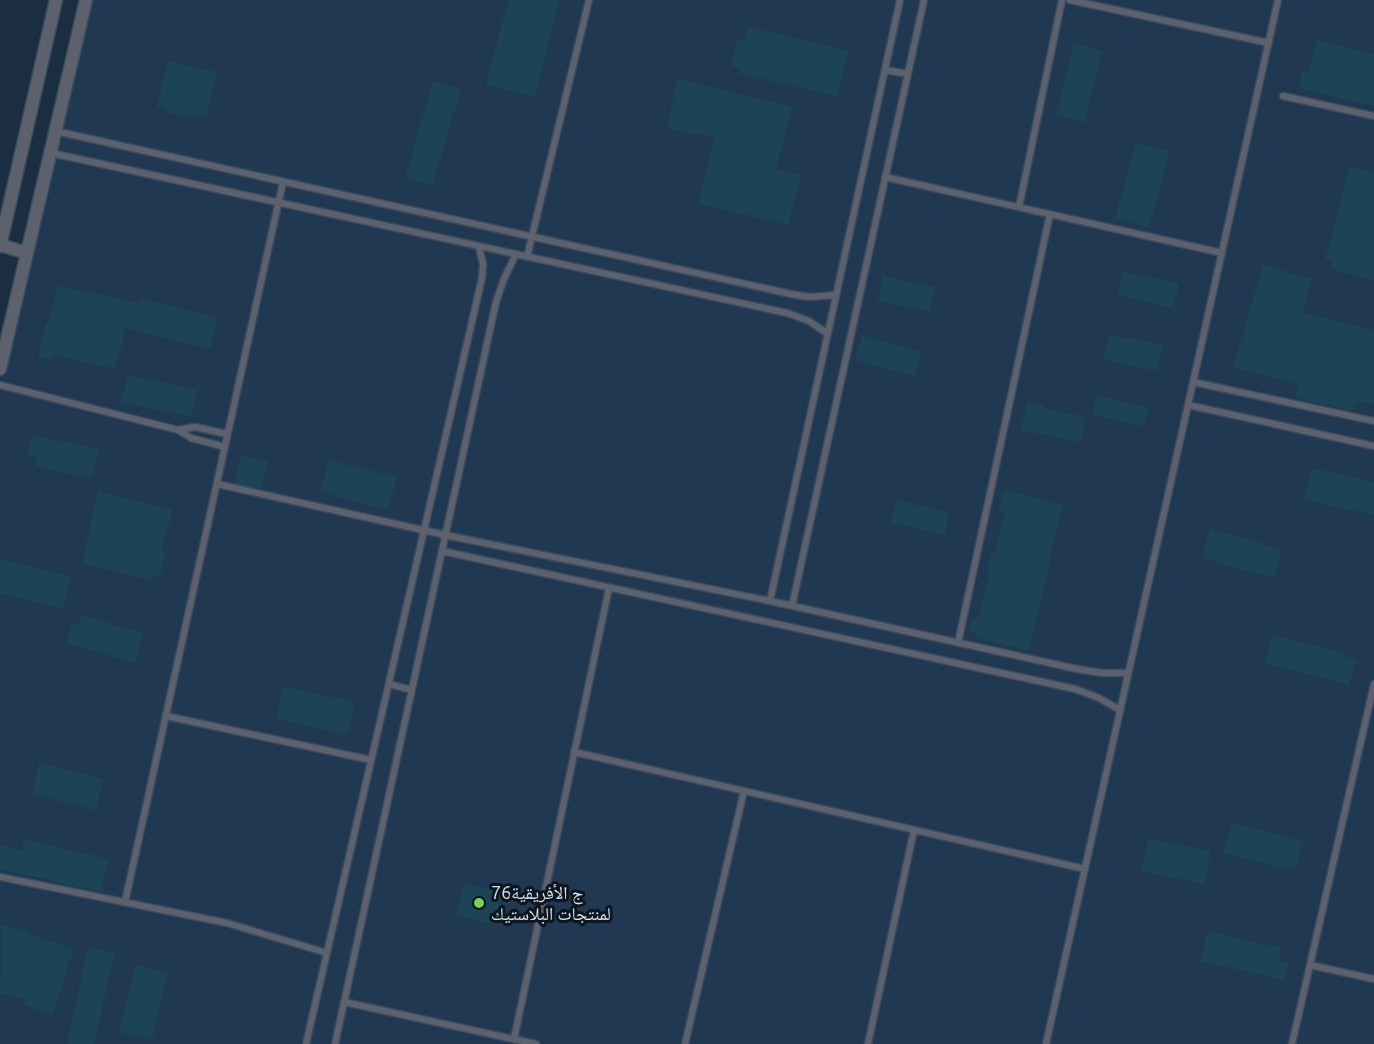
<svg xmlns="http://www.w3.org/2000/svg" width="1374" height="1044" viewBox="0 0 1374 1044" font-family="Ubuntu,'Noto Naskh Arabic',sans-serif">
  <style>
    .built { fill: #203851 }
    .building { fill: #1c4454 }
    .lines { fill: none; stroke-linecap: round; stroke-linejoin: round }
    .service-casing { stroke: #394b5d; stroke-width: 9 }
    .minor-casing { stroke: #394b5d; stroke-width: 15 }
    .service { stroke: #5d616d; stroke-width: 6 }
    .minor { stroke: #5d616d; stroke-width: 12 }
    .poi-dot { fill: #78d158; stroke: #0d161e; stroke-width: 2 }
    .labels { text-anchor: middle; stroke-width: 6; stroke-linejoin: round; paint-order: stroke }
    .poi-label { font-size: 18px; fill: #d7e2ef; stroke: #0d161e; text-anchor: start }
  </style>
  <rect width="100%" height="100%" fill="#1b2e41"/>
  <path class="built" d="M83,0H1374V1044H0V369Z"/>
  <path class="building" d="M508,0H560L535,97L486,85Z
    M748,27L849,51L837,97L738,73L740,68L731,66L738,38L745,40Z
    M1317,40L1374,54V106L1298,88L1302,70L1309,72Z
    M1074,43L1103,51L1084,123L1055,115Z
    M168,61L217,72L206,118L194,115V118L166,112L167,109L157,107Z
    M677,79L792,107L776,169L801,175L788,225L698,203L714,138L667,128Z
    M433,81L461,89L433,186L405,177Z
    M1136,142L1170,152L1149,228L1115,218Z
    M1349,167L1374,173V280L1331,269L1333,261L1325,259Z
    M1263,265L1312,279L1303,312L1374,330V405L1357,401L1354,411L1295,398L1298,385L1233,367Z
    M1123,271L1179,284L1173,308L1118,295Z
    M883,276L935,287L930,312L878,301Z
    M58,285L141,304L142,299L218,318L210,349L126,328L116,369L53,355L52,360L38,357L46,323H49Z
    M1109,334L1163,345L1157,371L1103,360Z
    M862,335L921,352L915,376L855,360Z
    M128,375L198,390L191,417L121,402Z
    M1097,395L1149,407L1144,426L1092,415Z
    M1027,402L1046,406L1045,408L1086,417L1081,442L1021,430Z
    M31,435L99,449L92,479L35,466L37,457L27,455Z
    M241,455L268,461L262,489L235,483Z
    M329,460L397,477L388,510L320,492Z
    M1311,468L1374,482V515L1304,500Z
    M1005,489L1063,506L1054,537L1049,567L1029,651L975,638L976,633L969,631L972,618L977,619L989,574L986,573L991,553L994,554L1004,513L998,512Z
    M98,491L173,510L162,550L166,551L160,577L152,575L151,580L82,563Z
    M897,500L950,513L945,535L891,523Z
    M1210,529L1282,549L1274,578L1201,558Z
    M0,559L71,576L63,609L0,594Z
    M81,615L143,633L135,663L66,643L72,623L78,625Z
    M1272,634L1347,654L1346,657L1356,660L1349,685L1264,663Z
    M284,686L355,702L347,735L276,718Z
    M39,763L103,779L96,810L32,794Z
    M1232,822L1304,842L1296,870L1283,867V869L1223,853Z
    M1148,838L1211,851L1204,884L1141,871Z
    M24,839L109,859L101,892L0,869V845L22,850Z
    M464,884L503,891L494,924L456,916Z
    M2,925L31,931L30,934L74,949L53,1015L24,1005L25,1000L0,994Z
    M1207,931L1282,948L1279,961L1288,963L1284,980L1200,961Z
    M88,947L115,953L94,1044H67Z
    M136,965L168,972L152,1040L119,1032Z"/>
  <g class="lines">
    <defs>
      <path id="service" d="M1070,0L1269,43
        M885,70L908,74
        M1283,96L1374,116
        M55,131L791,294L809,297L836,295
        M51,153L787,313L809,321L828,334
        M885,177L1222,253
        M1019,207L1062,0
        M527,257L589,0
        M1193,382L1374,421
        M0,385L178,430L191,438L225,447
        M1188,405L1374,446
        M178,430L195,427L227,434
        M217,484L445,535L770,601L1077,669L1102,673H1128
        M442,551L1075,689L1099,698L1120,710
        M770,601L900,0
        M792,606L924,0
        M958,643L1050,214
        M389,684L412,690
        M166,716L371,760
        M574,752L1085,869
        M0,877L227,923L327,953
        M125,902L283,182
        M1310,965L1374,979
        M344,1002L536,1044
        M514,1039L609,588
        M306,1044L482,278L483,264L479,247
        M335,1044L496,302L504,279L516,254
        M685,1044L744,791
        M868,1044L914,830
        M1046,1044L1278,0
        M1292,1044L1374,684"/>
      <path id="minor" d="M0,245L27,253
        M0,246L56,0
        M0,369L86,0"/>
    </defs>
    <use href="#service" class="service-casing"/>
    <use href="#minor" class="minor-casing"/>
    <use href="#service" class="service"/>
    <use href="#minor" class="minor"/>
  </g>
  <circle class="poi-dot" cx="479" cy="903" r="6"/>
  <g class="labels">
    <g class="poi-label">
      <text x="491" y="899">76ج الأفريقية<tspan x="491" dy="21">لمنتجات البلاستيك</tspan></text>
    </g>
  </g>
</svg>
